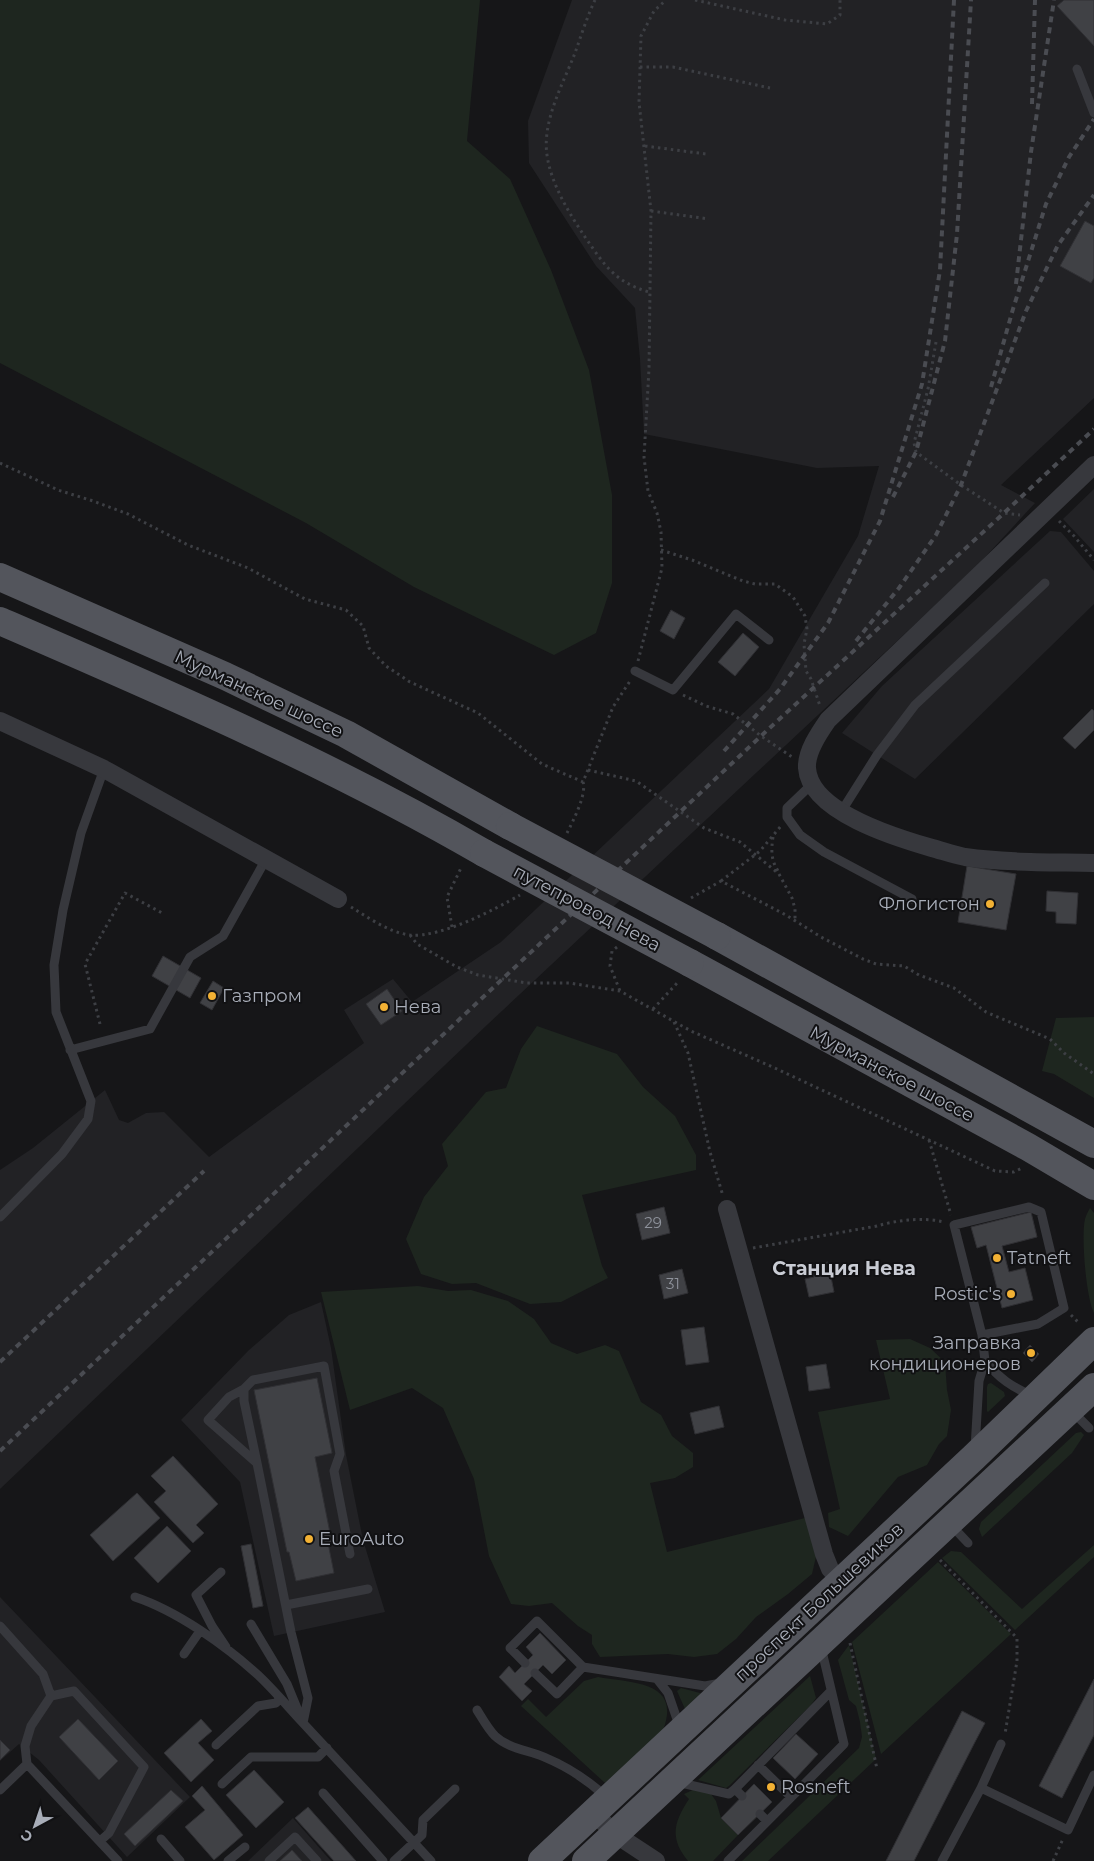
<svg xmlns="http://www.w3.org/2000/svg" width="1094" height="1861" viewBox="0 0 1094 1861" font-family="Montserrat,sans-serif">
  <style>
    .built { fill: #222225 }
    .green { fill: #1e261f }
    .building { fill: #404145; stroke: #303034 }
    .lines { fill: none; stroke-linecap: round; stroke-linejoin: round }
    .path { stroke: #3d3f44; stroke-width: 3; stroke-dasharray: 2.5 4; stroke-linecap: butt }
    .service { stroke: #37383d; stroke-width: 9 }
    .minor { stroke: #37383d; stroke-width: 18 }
    .primary { stroke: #53555c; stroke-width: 28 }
    .rail { stroke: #4a4c52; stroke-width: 4; stroke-dasharray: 6 5; stroke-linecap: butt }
    .primary-bridge { stroke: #53555c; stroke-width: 28 }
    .poi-dot { fill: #f2b134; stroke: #111113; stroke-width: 2 }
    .labels { text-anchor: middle; stroke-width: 4; stroke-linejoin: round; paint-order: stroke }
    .number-label { font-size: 15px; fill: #8e929b }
    .street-label { font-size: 18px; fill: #a8adb8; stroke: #111113 }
    .poi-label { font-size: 18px; fill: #a8adb8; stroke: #111113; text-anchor: start }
    .neighbourhood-label { font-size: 19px; font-weight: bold; fill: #c9ccd4; stroke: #111113 }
  </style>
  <rect width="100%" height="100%" fill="#161618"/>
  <path class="built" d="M572,0H1094V398L1001,485L1035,503L974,569L488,1024L0,1489V1170L33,1148L105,1090L119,1120L128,1123L146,1113L164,1112L209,1157L364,1043L344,1010L393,979L412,1002L501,942L769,689L858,536L879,466L817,468L644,434L640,359L635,308L596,266L529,163L528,121Z
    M1094,489V552L1063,519Z
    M1050,531L1061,532L1094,571V604L915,779L842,733L882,686Z
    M321,1302L331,1348L346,1455L363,1540L385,1612L274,1636L240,1482L181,1420L249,1350L289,1315Z
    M0,1597L190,1797L127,1857L39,1760L19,1744L0,1761Z
    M293,1818L331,1861H248Z"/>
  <path class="green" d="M0,0H480L467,141L510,179L551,270L589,370L612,495V583L596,633L554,655L414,587L306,523L0,363Z
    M1094,1017V1098L1054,1074L1042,1071L1056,1018Z
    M537,1026L617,1054L643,1087L675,1116L696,1155V1170L582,1195L602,1266L608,1278L561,1302L530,1304L476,1283L452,1284L421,1274L406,1239L424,1197L448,1166L442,1144L486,1092L506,1088L521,1049Z
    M1090,1208L1094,1213V1313C1086,1298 1081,1236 1085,1219C1086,1215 1088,1212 1090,1208Z
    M418,1286L448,1291L471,1290L508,1301L534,1319L551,1343L577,1354L605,1345L619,1351L641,1402L661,1415L672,1436L693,1453V1467L675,1478L650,1483L667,1552L805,1518L818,1548L812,1574L788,1594L756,1617L736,1639L717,1654L694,1657L668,1654L600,1657L592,1644V1635L578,1626L552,1603L529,1606L511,1604L489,1556L474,1479L443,1408L412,1388L350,1410L321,1292Z
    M910,1339L930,1348L945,1362L947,1390L951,1410L947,1436L939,1444L927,1465L898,1477L848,1536L829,1527L828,1513L840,1509L818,1412L890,1399L876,1340Z
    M991,1383L1004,1392L1005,1396L988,1412L987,1411V1387L988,1384Z
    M1081,1432L1084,1435L1072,1453L982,1537L979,1529L981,1522L1076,1433Z
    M1094,1545V1557L1015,1630L942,1558L951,1551L961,1552L1022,1609Z
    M938,1562L1011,1634L881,1754L852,1642Z
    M849,1645L876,1759L768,1861H742L859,1748L862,1737L860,1722L856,1706L849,1700L838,1660Z
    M810,1676L816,1698L811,1705L729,1786L726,1788L698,1780Z
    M598,1677C632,1683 682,1681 663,1730L605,1783L521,1706L528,1699L546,1717L584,1681Z
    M681,1688L700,1693L701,1694L685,1709L677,1691Z
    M695,1789L711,1794L716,1801L721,1818L738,1835L713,1861H688C669,1838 674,1822 689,1799L684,1794Z"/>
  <path class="building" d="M1064,0H1094V46L1057,6Z
    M1085,221L1094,226V278L1091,283L1060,266Z
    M671,610L685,618L674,639L660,631Z
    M743,633L759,647L735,676L718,662Z
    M1092,709L1094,711V730L1075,749L1063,738Z
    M967,866L1016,874L1006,930L958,922Z
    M1047,891L1078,893L1076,924L1056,923V912L1046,911Z
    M163,956L201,978L190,998L152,976Z
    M213,981L224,988L212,1010L200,1003Z
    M387,989L402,1011L381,1025L366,1004Z
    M664,1207L670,1233L642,1240L636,1214Z
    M1031,1212L1037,1237L1002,1246L1009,1272L1025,1268L1033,1300L1002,1308L986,1245L977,1248L971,1227Z
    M828,1262L834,1292L809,1297L805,1279L814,1277L812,1265Z
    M682,1269L688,1293L664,1299L659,1275Z
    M704,1327L709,1362L686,1365L681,1330Z
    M1030,1345L1039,1354L1032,1362L1023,1353Z
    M826,1364L830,1388L809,1391L806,1367Z
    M317,1378L332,1453L315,1457L332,1543H328L334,1573L296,1581L289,1552H287L254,1390Z
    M719,1406L724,1427L695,1434L690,1413Z
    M173,1456L218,1504L196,1525L204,1533L193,1543L154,1502L166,1491L151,1476Z
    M137,1493L160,1518L113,1561L90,1535Z
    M167,1526L191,1551L158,1583L134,1558Z
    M251,1544L263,1606L253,1608L241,1546Z
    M540,1633L566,1660L552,1674L543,1665L524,1684L532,1691L522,1701L499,1677L509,1666L515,1673L533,1655L526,1647Z
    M1094,1679V1735L1062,1798L1039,1786Z
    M962,1711L985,1723L976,1740L914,1861H886Z
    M78,1719L118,1761L99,1780L59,1737Z
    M201,1719L212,1731L198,1743L214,1760L191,1782L164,1753Z
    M796,1734L818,1754L795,1779L773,1758Z
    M0,1740L10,1750L0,1760Z
    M254,1770L284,1802L256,1828L226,1795Z
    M754,1784L772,1802L738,1835L721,1818Z
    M202,1786L243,1835L214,1860L185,1827L205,1810L192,1796Z
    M171,1790L183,1801L135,1846L124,1834Z
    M308,1807L356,1861H334L295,1818Z
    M292,1850L302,1861H280Z"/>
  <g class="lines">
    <path class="path" d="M595,0C587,17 581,36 575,53C563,84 542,121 547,155C551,184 569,213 585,237C605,266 615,282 649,292
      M695,0L785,20L827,24L840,15V0
      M640,67H673L770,88
      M645,146L706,154
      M651,211L709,219
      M936,342L928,389L914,443L916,452L961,485L1004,513L1020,515
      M0,463L58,490L93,501L128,514L188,545L248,568L305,599L346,610L363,626L369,648L386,666L410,682L478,713L542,764L583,782
      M1059,521L1074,536L1094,560
      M661,550L692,560L743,581L755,584H775L793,597L805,616L807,629L804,644L806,671L811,679L820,706
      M638,661L662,568L661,532L657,513L648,491L644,457L649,369L651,211L639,102L641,36L654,11L666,0
      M683,695L706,706L733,714L761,736L792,757
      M588,770L636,781L704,828L740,842L779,874L792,898L795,909V919
      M567,833C573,821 587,794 583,782L613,707L630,681
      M773,837C771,850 771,860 778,871
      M721,881L760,851L781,826
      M691,898L721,881L786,915L821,937L863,959L876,964L904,966L919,975L954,988L986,1012L1050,1039L1064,1053L1094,1074
      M351,907C369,918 388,932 410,935C440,938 494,910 520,895
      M452,927L447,897L462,866
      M410,935L417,944L457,967L478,975L527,983H569L620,991L691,1031L777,1069L995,1171L1014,1172L1022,1168
      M617,947L612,951L610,966L620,991
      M653,1009L679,981
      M674,1022L688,1053L710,1152L723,1196
      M100,1024L85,964L125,893L164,914
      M929,1140L951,1215
      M753,1248L877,1226C897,1220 924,1217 944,1222
      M1071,1315L1079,1323
      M940,1560L1017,1638V1661L1005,1734
      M850,1643L877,1769
      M1053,1861L1063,1839"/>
    <path class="service" d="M1077,69L1094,113
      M635,671L673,690L736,614L769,640
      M811,785L787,808V817L800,835L824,852L912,899
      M841,812L877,755L915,705L1045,583
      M70,1050L150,1029L190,957L223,936L266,859
      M0,1217L62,1154L88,1119L91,1101L56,1012L54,965L63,910L81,833L104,769
      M985,1361C1001,1380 1011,1386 1032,1396
      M244,1389V1401L257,1463
      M1071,1410L1089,1428
      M975,1448L979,1381L985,1361L982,1335L954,1225L1029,1207L1041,1212L1064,1308L1038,1324L982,1335
      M951,1525L968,1543
      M350,1554L334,1471L340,1454L324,1366L253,1380L244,1389L229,1397L208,1420L257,1463L291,1632L308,1698L303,1723L431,1861
      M221,1572L196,1595L212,1626L226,1647
      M135,1597C177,1611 225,1645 258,1675C274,1690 288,1707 303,1723
      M286,1605L368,1589
      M251,1624L287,1684L301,1718
      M0,1626L43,1674L51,1696L31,1726L25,1746L27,1764L118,1861
      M184,1654L200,1631
      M525,1663L510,1648L537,1621L583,1667L557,1694L535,1673
      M583,1667L705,1686L721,1683
      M657,1679L668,1693L680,1728
      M51,1696L74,1691L144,1767L109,1833L100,1841
      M477,1710C482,1718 488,1729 495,1736C509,1749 528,1750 544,1757C568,1767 588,1780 606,1797
      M216,1745L258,1706L276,1703L280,1698
      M758,1765L791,1797
      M677,1782L729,1794L735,1789L742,1796
      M222,1784L251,1757H318L327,1748
      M981,1788L1068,1830L1094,1775
      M735,1789L831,1691
      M0,1790L27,1764
      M323,1793L383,1861
      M760,1814L767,1821
      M161,1839L180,1861
      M228,1861L245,1847
      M269,1861L295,1837L317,1861
      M394,1861L422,1835L423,1820L455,1789
      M728,1861L844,1744L821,1647
      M942,1861L981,1788L1001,1744"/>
    <path class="minor" d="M1094,465L828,720C819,733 806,752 807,768C810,812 897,838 932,848C943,851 954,855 965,857C1008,863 1051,862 1094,863
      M0,721L104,769L338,899
      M727,1209L824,1554L830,1569L842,1582
      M594,1813L615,1834L656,1861"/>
    <path class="primary" d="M0,577L225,676L346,734L510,826
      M0,621C164,692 329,763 484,853
      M717,936L1094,1144
      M690,963L1028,1147L1094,1186
      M542,1861L974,1457L1094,1341
      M586,1861L1094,1387"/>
    <path class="rail" d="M1032,104L1035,0
      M1016,284L1031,152L1054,0
      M991,387L1013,309L1046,204L1069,157L1094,119
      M893,497L916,452L945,341L957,234L971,0
      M856,641L899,588L936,535L961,485L1026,311L1058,245L1094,195
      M724,751L780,689L828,623L880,521L922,384L940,270L954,0
      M0,1362L204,1171
      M0,1451L761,736L1004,513L1094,429"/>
    <path class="primary-bridge" d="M510,826L717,936
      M484,853L690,963"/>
  </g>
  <g class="poi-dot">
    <circle cx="990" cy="904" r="5"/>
    <circle cx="212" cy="996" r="5"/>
    <circle cx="384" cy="1007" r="5"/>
    <circle cx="997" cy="1258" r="5"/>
    <circle cx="1011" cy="1294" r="5"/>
    <circle cx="1031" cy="1353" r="5"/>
    <circle cx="309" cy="1539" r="5"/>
    <circle cx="771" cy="1787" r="5"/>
  </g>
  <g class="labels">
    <g class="number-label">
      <text x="653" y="1228">29</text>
      <text x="673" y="1289">31</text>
    </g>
    <g class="street-label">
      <text transform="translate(259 694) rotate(25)" y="6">Мурманское шоссе</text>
      <text transform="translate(587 908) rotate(28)" y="6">путепровод Нева</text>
      <text transform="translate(892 1074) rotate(28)" y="6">Мурманское шоссе</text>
      <text transform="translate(819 1602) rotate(-43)" y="6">проспект Большевиков</text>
    </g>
    <g class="poi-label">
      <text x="980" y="910" text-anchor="end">Флогистон</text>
      <text x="222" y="1002">Газпром</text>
      <text x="394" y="1013">Нева</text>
      <text x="1007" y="1264">Tatneft</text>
      <text x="1001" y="1300" text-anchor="end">Rostic's</text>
      <text x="1021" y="1349" text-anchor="end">Заправка<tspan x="1021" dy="21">кондиционеров</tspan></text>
      <text x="319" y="1545">EuroAuto</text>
      <text x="781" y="1793">Rosneft</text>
    </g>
    <g class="neighbourhood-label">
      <text x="844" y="1275">Станция Нева</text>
    </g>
  </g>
  <g transform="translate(35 1826) rotate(220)" stroke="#111113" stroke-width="4" paint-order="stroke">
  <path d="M0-4L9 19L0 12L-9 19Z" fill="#a8adb8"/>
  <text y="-8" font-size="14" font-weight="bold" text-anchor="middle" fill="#a8adb8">С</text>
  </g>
</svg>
